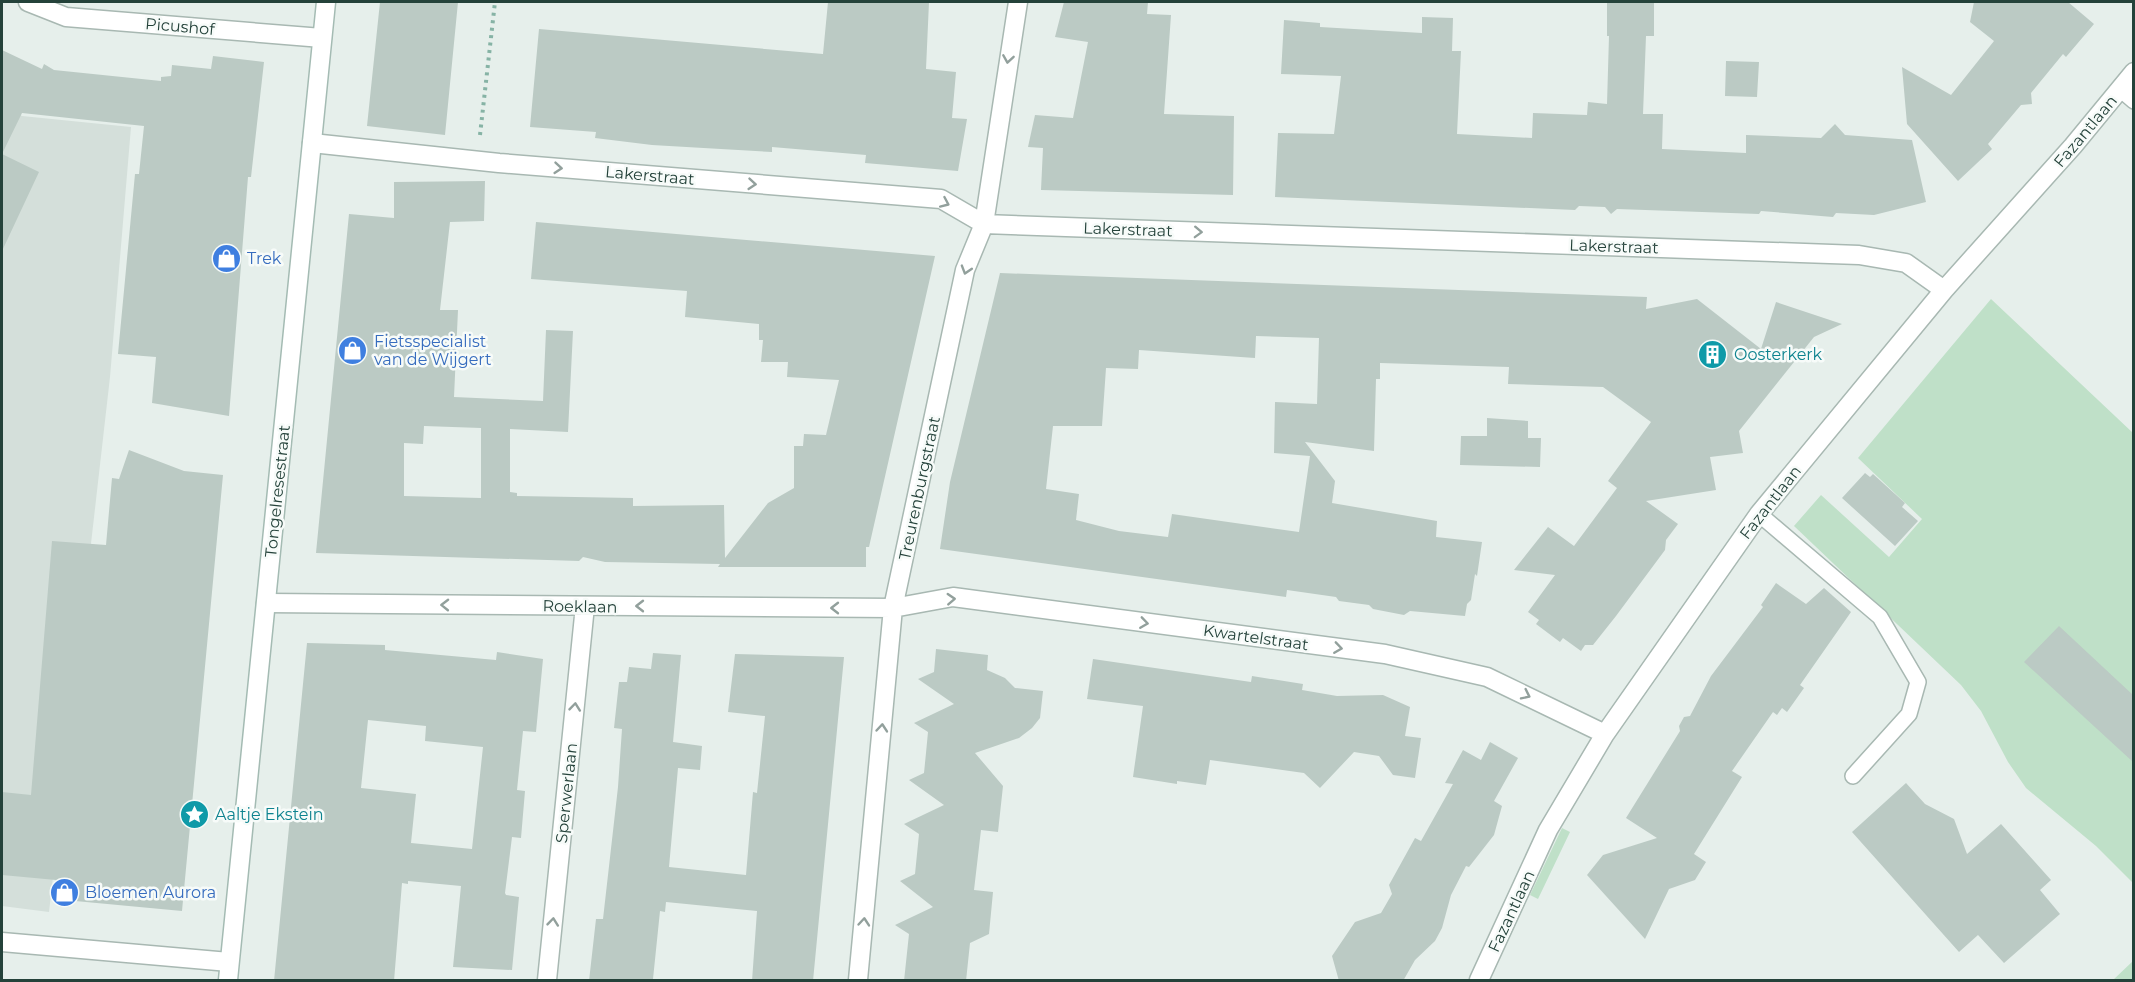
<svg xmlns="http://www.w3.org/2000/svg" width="2135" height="982" viewBox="0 0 2135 982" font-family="Montserrat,sans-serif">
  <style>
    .built { fill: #d4dfda }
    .green { fill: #bfe0c8 }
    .building { fill: #bbcac4; fill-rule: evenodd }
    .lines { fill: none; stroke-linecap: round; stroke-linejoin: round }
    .lane-casing { stroke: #a8b8b2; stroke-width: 18 }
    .street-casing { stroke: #a8b8b2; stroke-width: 21 }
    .secondary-casing { stroke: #a4bbb3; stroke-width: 21 }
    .path { stroke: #86b3a5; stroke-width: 4; stroke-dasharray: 3 4.5; stroke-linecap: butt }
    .lane { stroke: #fff; stroke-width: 15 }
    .street { stroke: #fff; stroke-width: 18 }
    .secondary { stroke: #fff; stroke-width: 18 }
    .oneway { stroke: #92a09c }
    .labels { text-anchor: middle; stroke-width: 5; stroke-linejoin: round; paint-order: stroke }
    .street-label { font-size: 16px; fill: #24423a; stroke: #f7fbf9 }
    .shop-label { font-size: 16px; fill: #366cbe; stroke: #f7fbf9; text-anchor: start }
    .culture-label { font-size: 16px; fill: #0d838f; stroke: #f7fbf9; text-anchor: start }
  </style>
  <rect width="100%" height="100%" fill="#e6efeb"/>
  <path class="built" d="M2,106L22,116L131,127L110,377L49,912L2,906Z"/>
  <path class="green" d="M1991,299L2133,433L2134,696L2126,704L2134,712L2133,883L2096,846L2026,788L2008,762L1981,711L1961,685L1794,526L1821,495L1889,557L1922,519L1858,458Z
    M1562,828L1570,832L1538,899L1530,895Z
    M2133,961V980H2113Z"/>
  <path class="building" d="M380,2H458L445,135L367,126Z
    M828,2H929L926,69L956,72L952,118L967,119L958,171L865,163L866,155L772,147V152L652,145L595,138L596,132L530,127L539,29L823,54Z
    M1064,2H1148L1147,14L1171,15L1164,114L1234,116L1233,195L1041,190L1043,148L1028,147L1035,115L1073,118L1088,42L1055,37Z
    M1607,2H1654V36H1646L1643,114H1663L1662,149L1746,153V135L1821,138L1835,124L1845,135L1912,140L1926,202L1874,215L1836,213L1833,217L1761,211L1759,214L1617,209L1611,214L1605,207L1579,206L1575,210L1275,197L1278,133L1334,134L1341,76L1281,74L1284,20L1320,23V27L1422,33V17L1453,18L1452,51H1461L1457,134L1532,138L1533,113L1587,115L1588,102L1607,104L1609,36H1607Z
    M1974,2H2068L2094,24L2066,57L2063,54L2031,93L2032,104L2021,105L1988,144L1992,149L1958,181L1907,124L1902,67L1951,95L1994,41L1970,22Z
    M2,50L42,69L44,64L54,70L161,81V77L171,76L172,65L211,69L213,56L264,62L251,177H248L229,416L152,403L156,357L118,354L135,174H139L144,126L22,113L2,154L39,172L2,251Z
    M1726,61L1759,62L1757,97L1725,96Z
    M485,181L484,221L450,222L440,310H458L454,397L543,401L546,330L573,331L568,432L510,429V492L517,493V496L633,498V506L724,505L725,558L768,503L794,488V446H803L804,434L826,435L839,380L787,377L788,362H761L763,340H759V324L685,317L687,291L531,279L536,222L935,256L869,547H866V567H718L720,564L605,562L583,557L579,561L316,553L349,214L394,218V182ZM424,426L481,428V498L404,496V443L423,444Z
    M1000,273L1647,297L1646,309L1697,299L1761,349L1776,302L1842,324L1814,337L1739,431L1743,453L1710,457L1716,490L1646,501L1678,524L1666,540L1665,550L1616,616L1593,645H1585L1581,651L1563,638L1560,642L1536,624L1539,620L1528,612L1555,575L1514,570L1548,527L1574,546L1617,488L1608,481L1651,422L1603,387L1508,384L1509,367L1380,363V379H1376L1374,451L1305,442L1335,481L1332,503L1437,521L1436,537L1482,542L1477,576L1475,574L1471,600L1467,604L1465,616L1410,611L1404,615L1373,609L1369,605L1339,601L1336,597L1287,590L1286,597L940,549L950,482ZM1256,336L1319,338L1317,404L1275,402L1274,453L1310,456L1299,532L1172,514L1168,537L1119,531L1076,520L1079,494L1046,489L1053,426H1102L1106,368L1138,369L1139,350L1255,358Z
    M1487,418L1528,421V438H1541L1540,467L1460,465L1461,436H1487Z
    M129,450L184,471L223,475L182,911L54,899L56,880L2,875V792L31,795L52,541L106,545L112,478L119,479Z
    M1865,473L1870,477L1873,474L1905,503L1902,507L1918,521L1895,546L1842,498Z
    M1776,583L1806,604L1824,588L1851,612L1800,685L1804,688L1787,712L1782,708L1777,715L1773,712L1732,771L1742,777L1694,854L1706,862L1695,880L1669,889L1645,939L1587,875L1603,855L1657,838L1626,818L1680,731L1679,726L1684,717L1690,716L1711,676L1763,607L1761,605Z
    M2059,626L2133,695V762L2024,662Z
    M307,643L385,645V650L496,660L497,652L543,659L536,732L523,731L517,790L525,791L521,838L512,837L505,893L506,895L519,897L512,970L453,967L461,886L408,881V884L402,883L394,981H274ZM368,720L426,726L425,741L483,747L472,849L411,843L416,794L361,788Z
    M936,649L988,655L987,670L1005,678L1015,688L1043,691L1040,718L1032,728L1019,738L975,753L1003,786L998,832L981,830L974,890L993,892L989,934L970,943L966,981H904L909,934L895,925L933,907L900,881L915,874L919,834L904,824L944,805L909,780L924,773L926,753L928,732L914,723L954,704L918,679L934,672Z
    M653,653L681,655L673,742L702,746L700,770L678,768L669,867L746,875L753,792L757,793L765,716L728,712L735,654L844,657L813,981H752L757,911L666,902L665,912L660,911L653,979L589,981L596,919H603L618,787L622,729L614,728L619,682H627L629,667L651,669Z
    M1093,659L1251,682L1252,676L1303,684L1302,690L1337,696L1383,695L1410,707L1405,736L1421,738L1415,778L1393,775L1379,756L1354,752L1320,788L1304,773L1210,760L1206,785L1177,781V784L1133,777L1143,706L1087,699Z
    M1490,742L1518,758L1494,801L1502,806L1494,835L1469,867L1466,866L1451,895L1442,928L1435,941L1415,960L1403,981H1339L1332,956L1355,922L1381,913L1392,894L1389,885L1415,838L1421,841L1453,784L1445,783L1463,750L1481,760Z
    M1906,783L1925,804L1954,819L1967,854L2001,824L2051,880L2040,890L2060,914L2004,963L1978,935L1959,952L1852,832Z"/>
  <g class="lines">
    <defs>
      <path id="lane" d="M2120,89L2134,101
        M1759,514L1880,617L1918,682L1909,714L1853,776"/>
      <path id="street" d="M28,2L66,17L322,38
        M312,143L499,163L941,199L984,224L1859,255L1906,263L1944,290
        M266,603L893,608L953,597L1385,654L1487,677L1605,734
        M2,942L229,962
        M547,980L585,606
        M858,980L893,608L965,270L984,224L1018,2
        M1479,980L1548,830L1605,734L1759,514L1944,290L2073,146L2134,72"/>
      <path id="secondary" d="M228,980L326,2"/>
    </defs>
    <use href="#lane" class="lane-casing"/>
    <use href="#street" class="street-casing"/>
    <use href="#secondary" class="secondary-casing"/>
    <path class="path" d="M480,135L495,2"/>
    <use href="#lane" class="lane"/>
    <use href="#street" class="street"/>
    <use href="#secondary" class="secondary"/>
  </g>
  <defs><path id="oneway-chevron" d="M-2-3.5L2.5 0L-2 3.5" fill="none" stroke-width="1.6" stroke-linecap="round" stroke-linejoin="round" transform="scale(1.5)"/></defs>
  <g class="oneway">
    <use href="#oneway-chevron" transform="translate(1008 59) rotate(99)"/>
    <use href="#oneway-chevron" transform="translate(558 168) rotate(5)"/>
    <use href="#oneway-chevron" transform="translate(752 184) rotate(5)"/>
    <use href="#oneway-chevron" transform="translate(945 203) rotate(24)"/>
    <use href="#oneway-chevron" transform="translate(1198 232) rotate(2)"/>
    <use href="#oneway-chevron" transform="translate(966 270) rotate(107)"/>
    <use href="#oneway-chevron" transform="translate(951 599) rotate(-3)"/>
    <use href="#oneway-chevron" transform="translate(445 605) rotate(-179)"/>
    <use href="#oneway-chevron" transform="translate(640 606) rotate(-180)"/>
    <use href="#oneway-chevron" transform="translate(835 608) rotate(-180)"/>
    <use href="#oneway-chevron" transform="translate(1144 623) rotate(8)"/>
    <use href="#oneway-chevron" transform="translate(1338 648) rotate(8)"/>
    <use href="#oneway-chevron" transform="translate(1526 695) rotate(26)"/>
    <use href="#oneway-chevron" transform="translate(575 707) rotate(-84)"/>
    <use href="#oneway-chevron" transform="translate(882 728) rotate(-85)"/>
    <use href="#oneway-chevron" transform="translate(553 922) rotate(-84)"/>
    <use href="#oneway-chevron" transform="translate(864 922) rotate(-85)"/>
  </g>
  <defs>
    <symbol id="shop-disc" viewBox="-11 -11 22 22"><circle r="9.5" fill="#3f7fe0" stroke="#f7fbf9"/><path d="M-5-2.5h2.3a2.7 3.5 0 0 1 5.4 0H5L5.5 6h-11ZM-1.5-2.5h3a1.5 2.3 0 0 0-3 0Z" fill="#fff"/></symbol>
    <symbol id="building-disc" viewBox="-11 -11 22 22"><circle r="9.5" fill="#0f9aa8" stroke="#f7fbf9"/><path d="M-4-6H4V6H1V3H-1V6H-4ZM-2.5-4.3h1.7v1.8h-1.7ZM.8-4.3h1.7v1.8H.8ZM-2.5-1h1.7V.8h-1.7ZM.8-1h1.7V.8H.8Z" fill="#fff"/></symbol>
    <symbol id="sight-disc" viewBox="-11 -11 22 22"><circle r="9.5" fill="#0f9aa8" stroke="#f7fbf9"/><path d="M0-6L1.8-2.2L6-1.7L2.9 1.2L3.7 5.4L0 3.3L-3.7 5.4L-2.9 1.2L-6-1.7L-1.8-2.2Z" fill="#fff"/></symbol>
  </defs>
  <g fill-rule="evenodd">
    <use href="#shop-disc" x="210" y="242" width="33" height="33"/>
    <use href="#shop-disc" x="336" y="334" width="33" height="33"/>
    <use href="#building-disc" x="1696" y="338" width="33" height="33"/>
    <use href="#sight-disc" x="178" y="798" width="33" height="33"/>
    <use href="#shop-disc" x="48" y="876" width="33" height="33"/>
  </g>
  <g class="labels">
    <g class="street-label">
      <text transform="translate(180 26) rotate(5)" y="6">Picushof</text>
      <text transform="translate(2085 131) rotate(-50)" y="6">Fazantlaan</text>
      <text transform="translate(650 175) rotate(5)" y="6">Lakerstraat</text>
      <text transform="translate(1128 229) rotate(2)" y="6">Lakerstraat</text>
      <text transform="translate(1614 246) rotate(2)" y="6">Lakerstraat</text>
      <text transform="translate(919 488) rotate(-78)" y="6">Treurenburgstraat</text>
      <text transform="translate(277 491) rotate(-84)" y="6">Tongelresestraat</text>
      <text transform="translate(1770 502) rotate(-52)" y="6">Fazantlaan</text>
      <text transform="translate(580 606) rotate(1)" y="6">Roeklaan</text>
      <text transform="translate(1256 637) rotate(8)" y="6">Kwartelstraat</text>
      <text transform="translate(566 793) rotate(-84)" y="6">Sperwerlaan</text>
      <text transform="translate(1511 911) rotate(-65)" y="6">Fazantlaan</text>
    </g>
    <g class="shop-label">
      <text x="247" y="264">Trek</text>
      <text x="374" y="347">Fietsspecialist<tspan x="374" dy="18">van de Wijgert</tspan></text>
      <text x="85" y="898">Bloemen Aurora</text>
    </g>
    <g class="culture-label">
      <text x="1734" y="360">Oosterkerk</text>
      <text x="215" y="820">Aaltje Ekstein</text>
    </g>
  </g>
  <rect width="2135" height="982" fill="none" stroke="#24423a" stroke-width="6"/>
</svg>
